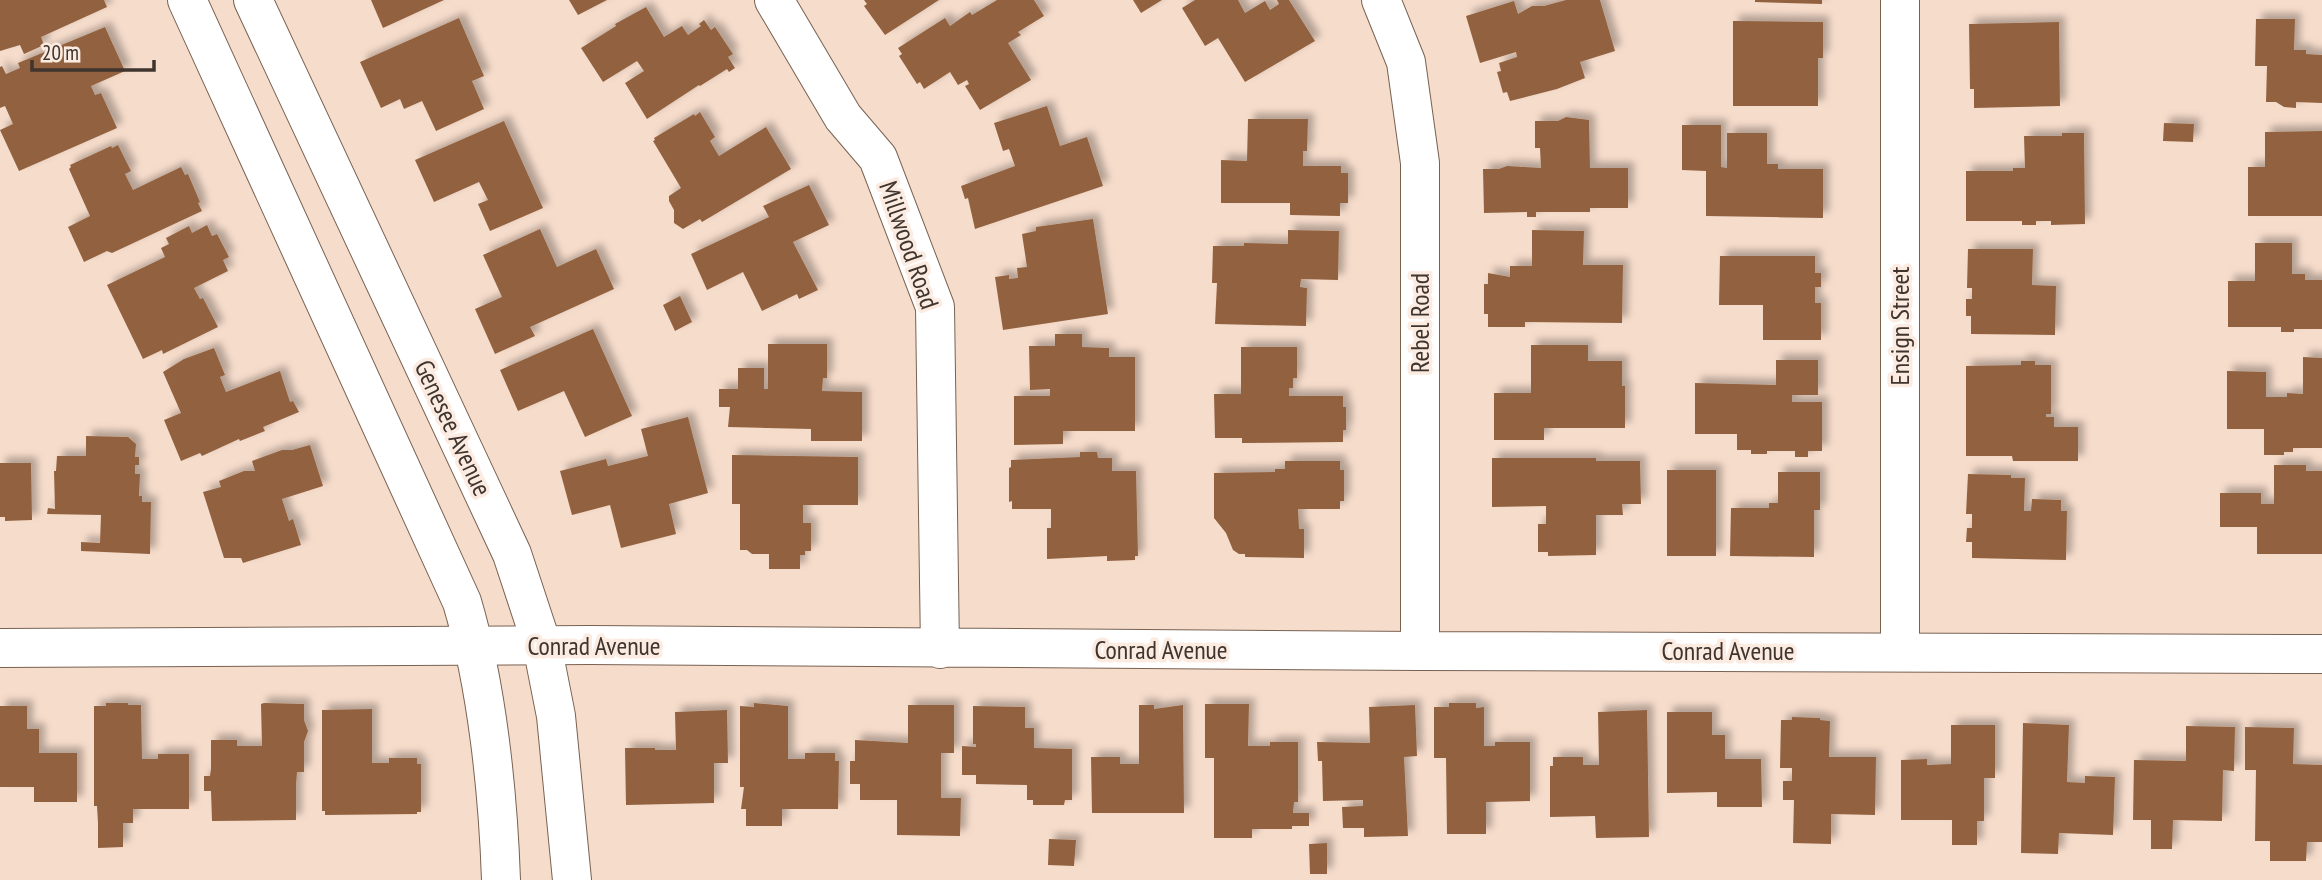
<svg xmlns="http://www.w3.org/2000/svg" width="2322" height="880" viewBox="0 0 2322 880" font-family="'PT Sans Narrow',sans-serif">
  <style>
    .building { fill: #926240; filter: url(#shadow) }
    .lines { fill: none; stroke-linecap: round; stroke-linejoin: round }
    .street-casing { stroke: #786253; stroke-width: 40 }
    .primary-casing { stroke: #786253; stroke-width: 40 }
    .street { stroke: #fff; stroke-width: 38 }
    .primary { stroke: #fff; stroke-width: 38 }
    .labels { text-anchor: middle; stroke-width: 7; stroke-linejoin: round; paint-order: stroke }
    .street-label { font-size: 26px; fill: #3f342e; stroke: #fbebe1 }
  </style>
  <defs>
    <filter id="shadow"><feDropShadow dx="6" dy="-6" stdDeviation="3.5" flood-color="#0004"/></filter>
  </defs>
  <rect width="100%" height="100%" fill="#f6dccb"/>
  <path class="building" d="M0,0H104L107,7L41,37L44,45L24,54L20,45L0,51Z
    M371,0H444L383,28Z
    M569,0H607L578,15Z
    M864,0H939L885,35L864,6L867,4Z
    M997,0H1034L1044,16L1018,32L1021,35L1008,43L1031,80L980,110L965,86L969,84L967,80L958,85L950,72L924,89L920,82L917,84L899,56L902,54L898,48L945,18L950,26L970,12L972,15Z
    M1133,0H1162L1141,13Z
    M1195,0H1238L1245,13L1265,1L1270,10L1279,4L1277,0H1289L1315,41L1245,82L1218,38L1205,46L1182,8Z
    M1566,0H1600L1615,51L1580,62L1585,78L1557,89L1510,101L1507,92L1503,93L1497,72L1501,71L1499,63L1517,57L1516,52L1480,63L1466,16L1514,1L1518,14L1532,6H1544Z
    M1755,0H1822V4L1755,2Z
    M646,7L664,37L682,26L688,35L701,26L699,24L704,20L711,30L715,27L733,54L728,57L735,68L729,72L727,69L700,86L699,85L647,119L625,83L644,71L637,61L603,82L581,48L616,26L615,24Z
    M459,18L484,76L472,81L484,109L436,131L422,101L404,109L400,99L381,108L360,62Z
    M2256,19H2295L2294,50H2306V54L2322,55V103L2296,102V108L2284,107L2276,102H2266L2267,66H2255Z
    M1733,21L1823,22V58H1818V106H1733Z
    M2059,22L2060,106L1974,108V89H1970L1969,24Z
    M105,27L125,71L91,86L95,95L101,93L117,128L19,171L0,130L13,124L5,106L0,108V67L2,66L6,74L20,68L18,63Z
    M1047,106L1060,146L1087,137L1103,186L975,229L968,198L965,199L961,186L1015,166L1009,149L1003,151L994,123Z
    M700,112L715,137L710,141L719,156L766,127L791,169L702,222L700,219L683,229L674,223V210L669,201V196L681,188L653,141L655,140L654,138L694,114L695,116Z
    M1566,117L1589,120L1590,168H1628V208H1590V212H1536V217H1527V212L1484,213L1483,169H1499L1507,166L1541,168L1540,148H1535V121H1558Z
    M1248,119H1308L1307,151H1303V166H1341V173H1348V203H1340V216L1290,215V203H1221V160L1247,161Z
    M504,121L543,208L490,231L478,204L488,200L479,182L434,202L415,160Z
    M2164,123L2194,124L2193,142L2163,141Z
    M1682,125H1721V167L1727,168V133H1767V164H1778V169H1823V218L1706,216V171L1682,170Z
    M2322,131V216H2248V167H2265V132Z
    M2062,133H2084L2085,224L2051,225V221H2036V225H2022V221H1966V171H2013V168H2025L2024,136H2062Z
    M118,145L131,171L125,174L133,190L181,167L185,175L188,174L200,202L198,203L202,211L112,253L107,251L84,262L68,227L90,216L69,169L71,167L70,165L111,146L112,148Z
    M809,185L829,225L793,242L818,290L799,299L797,294L762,311L743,272L707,290L691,254L769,217L763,206Z
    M1093,219L1108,314L1003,330L995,277L1009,275V279L1018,278L1017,268L1027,267L1022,234L1036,231V227Z
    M207,225L212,236L217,234L229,257L223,260L228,271L194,288L200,299L203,298L218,327L163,354L162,350L143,359L107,285L165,257L161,248L169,244L166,238L189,226L192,233Z
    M540,229L557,267L596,249L614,289L530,327L535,336L495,354L475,309L502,297L483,255Z
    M1288,230L1339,231L1338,280L1301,279L1300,287L1307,288L1306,326L1215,324L1217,283H1212L1213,246H1244V243L1288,244Z
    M1532,230L1584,231L1583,265H1623L1622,323L1525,322V327H1488V314H1484V284H1488V273L1510,277V266H1532Z
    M2255,243H2292V274H2305V280H2322V329H2294V332H2281V327H2228V281H2255Z
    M1968,249H2033L2032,285L2056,286L2055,335L1971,334V316H1966V299H1972V288H1967Z
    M1720,256H1815V273H1821V287H1815V303H1821V340H1763V305H1719Z
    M680,296L692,322L675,331L663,305Z
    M593,329L632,416L585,437L564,391L518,411L500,370Z
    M1055,334H1082V347L1109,348V357H1135V431H1063V444L1014,445V396H1050V389L1030,390L1029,346H1055Z
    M768,344H827V378H823L822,391L862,392V441H811V429L728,427L730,407H719V389H738V368H764V389H768Z
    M1531,345H1588V361H1622V386H1625V428H1544V440H1494V393H1531Z
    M1241,347H1297V378H1293V388H1289V396H1343V407H1346V430H1343V442L1242,443V438H1215L1214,394H1241Z
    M214,348L225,375L220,377L226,392L280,371L290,402L293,401L299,412L263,427L265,431L240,441L239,439L202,456L200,453L181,461L164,420L181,413L163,372L184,359Z
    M2303,357L2322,358V448H2293V452H2284V455H2264V429H2227V371L2266,372V397H2287V393L2303,394Z
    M1776,360H1818V395H1792V402H1822V451H1808V457H1795V451H1767V454H1751V450H1737V434H1695V383L1776,385Z
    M2021,361H2035V365H2051V414H2046V417H2054V427H2078V461H2013L2012,456H1966V366L2021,365Z
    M688,417L708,493L669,504L676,534L621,548L610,505L572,515L560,471L606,459L608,466L648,456L641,429Z
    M86,436L128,437L136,444L135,457H139V465H135V474H140L139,496H142V502H151L150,554L81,551V542L100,543L101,515L47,514L48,508L55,509L54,471H56L57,456H86Z
    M310,445L323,486L282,499L289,521L293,519L301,545L243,563L241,558H224L203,492L221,487L219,481L244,471H255L252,461L282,450H292Z
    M1080,452H1097L1098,458H1112V471H1136L1138,556H1135V560L1107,561V556L1047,559V528H1051V509H1012V501L1009,502V468L1011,467V460L1080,457Z
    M732,455L858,457V505H803V523H811V551H805V555H800V569H769V554H752L747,550H740V504H732Z
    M1492,458H1596V461H1640L1641,504H1622L1623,515H1596V555L1548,556V552H1538V524H1546V506L1492,507Z
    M1285,461H1340V470H1344V501H1340V509H1298L1299,529H1304V558L1245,557V554H1239L1233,550L1226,533L1214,518V473L1275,472V469H1285Z
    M0,463H31L32,520L5,521V517H0Z
    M2274,465H2306V471H2322V554H2257V527H2220V493H2261V504H2274Z
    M1667,470H1716V556H1667Z
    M1778,472H1820V510H1814V557L1730,556L1731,508H1769V503H1778Z
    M1968,474L2011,475V478H2025L2024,511H2031L2032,499L2061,500V511H2067L2066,560L1972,558V542H1966L1967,528H1972V514H1966Z
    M106,703H128V705H141L142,759H158V754H189V809H133V823H123V847L98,848V823L97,806H94V706H106Z
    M264,703L304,704V720L308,731L304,742V772H297L296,785V820L212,821L211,791H204V776H210L211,769V740H237V746H262L261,704Z
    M754,703L788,706V759H805V753H835V761H839L838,809H782V826H746V809H741L744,787H740V706L754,707Z
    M1449,703H1476V708L1484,707V746H1495V742H1530V801L1486,802V834H1447L1446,758H1434V707H1449Z
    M1205,704H1249L1248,746H1270V742H1298V802H1294L1293,813H1309V826H1292V829H1252V838H1214V758H1205Z
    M908,705H954V753H941V798H961L960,836L897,835V800H860V784H850V761H855V740L908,743Z
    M1139,705H1154V709L1183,705L1184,813H1092L1091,757H1120V764H1139Z
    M1415,705L1417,756L1404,757L1408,836L1364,837V828H1343L1342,807L1363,806V800L1323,801L1322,761H1318L1317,742L1370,743L1369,707Z
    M0,706H27V729H39V753H77V802H34V787H0Z
    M973,706L1025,707V728H1034V748L1072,749V800H1065L1064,805H1033V800H1027V785L976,784V775H962V746L976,747V744H973Z
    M372,709V763H389V758H417V764H421V812H417V814L325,815V811H322V710Z
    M727,710L728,763H714V803L626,805L625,748H655V750H676L675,712Z
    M1647,710L1649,837L1596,838L1595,816L1550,817V766H1553V757H1583V765H1599L1598,712Z
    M1667,712H1712V735H1725V759H1761L1762,807H1717V792L1667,793Z
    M1792,717L1820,718V720L1830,721L1829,757H1876L1875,815L1831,814V844L1793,843L1794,800H1783V781H1792V768H1780L1781,720H1792Z
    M2023,723L2069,725L2067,782L2085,783V776L2115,777L2113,835L2059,833L2058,854L2021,853Z
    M1951,725H1995V778H1984V821H1977V845H1952V820H1901V760L1927,759V765L1951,764Z
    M2186,726L2235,727L2234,771L2223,770L2222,821L2173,820L2172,849H2151V820H2133L2134,760L2186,761Z
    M2245,727L2294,728L2293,764L2322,765V842H2307L2306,861H2270V841H2255L2256,770H2245Z
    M1049,839L1076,840L1074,866L1048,865Z
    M1327,843V874H1310L1309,844Z"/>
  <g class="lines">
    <defs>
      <path id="street" d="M774,0L843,117L878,158L935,307L940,649
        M1381,0L1406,62L1420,163V651
        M1900,0V651
        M0,648L590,645L1420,651L2322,654"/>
      <path id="primary" d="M187,0L462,602C487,686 498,792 501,880
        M253,0L512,554L542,645L556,716L572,880"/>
    </defs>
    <use href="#street" class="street-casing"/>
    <use href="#primary" class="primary-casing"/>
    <use href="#street" class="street"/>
    <use href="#primary" class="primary"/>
  </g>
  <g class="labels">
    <g class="street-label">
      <text transform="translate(909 245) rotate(71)" y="9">Millwood Road</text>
      <text transform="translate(1420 323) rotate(-90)" y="9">Rebel Road</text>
      <text transform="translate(1900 326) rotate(-90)" y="9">Ensign Street</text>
      <text transform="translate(453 428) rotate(65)" y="9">Genesee Avenue</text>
      <text x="594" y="655">Conrad Avenue</text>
      <text x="1161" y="659">Conrad Avenue</text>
      <text x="1728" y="660">Conrad Avenue</text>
    </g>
  </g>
  <path d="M32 60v10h122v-10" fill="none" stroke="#3f342e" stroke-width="3.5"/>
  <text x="42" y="60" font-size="21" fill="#3f342e" stroke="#fbebe1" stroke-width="5" paint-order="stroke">20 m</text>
</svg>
